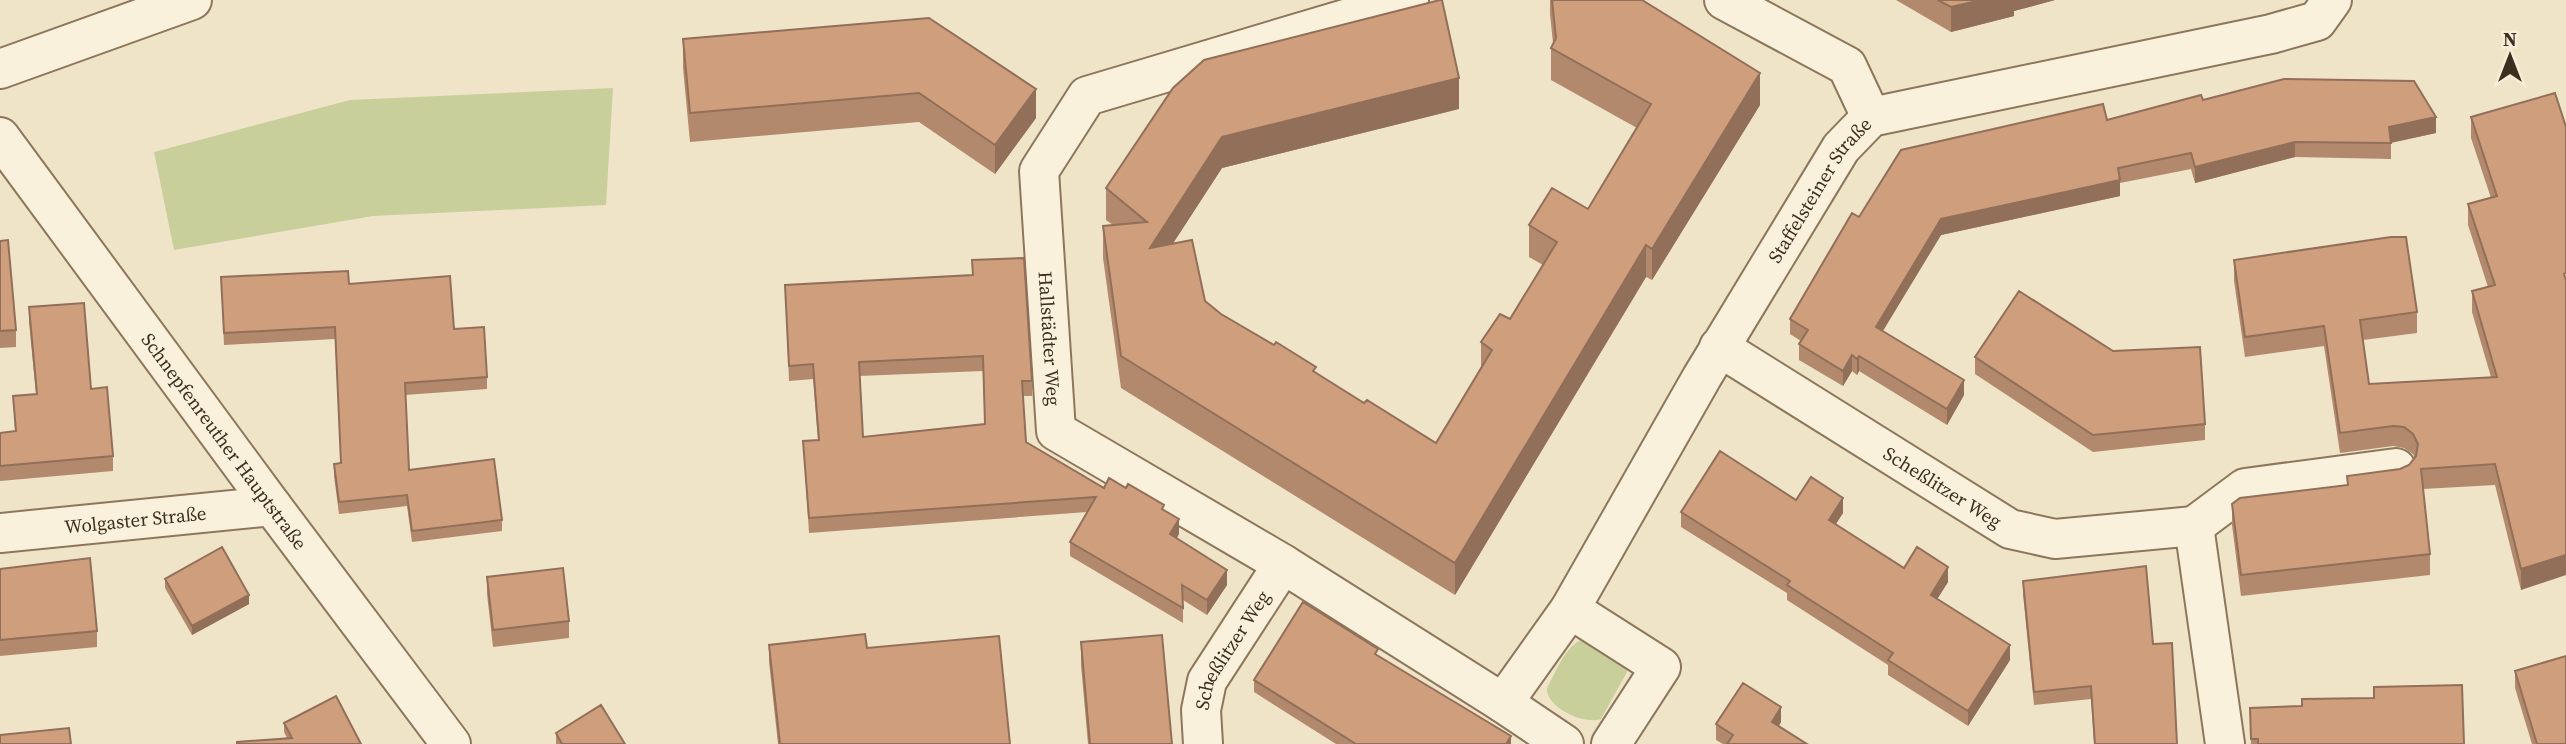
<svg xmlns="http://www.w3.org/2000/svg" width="2566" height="744" viewBox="0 0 2566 744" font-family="'Source Serif 4',serif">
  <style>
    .green { fill: #c9cf9b }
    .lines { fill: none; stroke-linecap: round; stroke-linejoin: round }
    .minor-casing { stroke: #8d765c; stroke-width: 42 }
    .minor { stroke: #faf1dc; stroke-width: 38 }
    .wall { fill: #b2896c; fill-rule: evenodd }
    .shaded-wall { fill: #916f58 }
    .building { fill: #cf9f7d; stroke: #916f58; stroke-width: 2; fill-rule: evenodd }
    .labels { text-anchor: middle; stroke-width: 5; stroke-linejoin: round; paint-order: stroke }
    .street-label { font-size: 19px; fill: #3d2e20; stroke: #f7eed8 }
  </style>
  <rect width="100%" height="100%" fill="#f0e4c8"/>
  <path class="green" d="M613,88L606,205L373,216L174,250L154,152L350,100Z
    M1589,638L1626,663L1627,672L1601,719C1584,725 1546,708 1547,688C1557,670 1567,640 1589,638Z"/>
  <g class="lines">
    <defs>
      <g id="minor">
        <path id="s1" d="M1409,0L1087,96L1039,171L1056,431L1283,564L1503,703"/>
        <path d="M1724,0L1847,66L1871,117"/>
        <path d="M0,69L192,0"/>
        <path id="s2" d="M0,137L272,506L451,744"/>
        <path id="s3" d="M1719,347L2010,529L2055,539L2194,526L2225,744"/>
        <path d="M2194,526L2245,488L2396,468"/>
        <path id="s4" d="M0,533L272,506"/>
        <path d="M1570,609L1661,667L1611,744"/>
        <path id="s5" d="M1203,744L1201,710L1207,681L1283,564"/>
        <path id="s6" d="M1564,744L1503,703L1570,609L1702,377L1841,148L1871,117L2271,34L2317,21L2332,0"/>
      </g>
    </defs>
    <use href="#minor" class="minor-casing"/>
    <use href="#minor" class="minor"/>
  </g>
  <path class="wall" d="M1550,0H1642L1760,105L1652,280L1646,277L1455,595L1121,388L1103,258V226L1113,225L1106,220V188L1459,109L1222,168L1173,243L1205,301L1221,314L1364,403L1436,443L1481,367V342L1510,319L1543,265L1529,257V225L1588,209L1637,128L1551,80V48L1553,43L1550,14Z
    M1896,0H2055L2014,11V16L1951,32Z
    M683,39L1036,118L995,174L919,122L690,142L683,68Z
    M2555,93L2521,590L2495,485L2423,489L2430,554V575L2241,596L2232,525V504L2347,485V476L2400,469L2409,465L2415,458L2413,454L2404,448L2393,446L2340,453L2324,346L2245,357L2234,281V260L2417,312V333L2363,340L2369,384L2491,377L2472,312V291L2488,287L2468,225V204L2491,198L2471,138V117Z
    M2203,100L2436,133L2391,143V159L2295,157L2195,183L2191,169L2120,183V196L1941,235L1883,331L1964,395L1947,425L1859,371L1857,375L1852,371L1843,386L1799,360V344L1801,341L1790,334V319L1859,217L2107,120Z
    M0,241L16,330V347L0,348Z
    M972,260L1032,381V396H1023L1026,442L1104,488L1164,510L1179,534L1177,538L1227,585L1207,615L1183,600V623L1070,556V542L1087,512L809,533L803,441L818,440L813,379L789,381L785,285L972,276ZM983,371L985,424L863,437L859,376Z
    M221,277L349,284L454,329L487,377V389L405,395L409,470L502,520V531L412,542L407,506L339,514L334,476V464L341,463L335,339L224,345Z
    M29,307L91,389L113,456V471L0,481V433L15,431L13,396L36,394L29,322Z
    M1975,357L2205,424V440L2093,452L1975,374Z
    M1796,500L1843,513L1835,524L1904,568L1948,582L1937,599L2010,660L1968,726L1888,675V665L1787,600V593L1681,527V512Z
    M0,569L97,631V647L0,656Z
    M487,577L569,621V638L493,647L487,594Z
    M165,579L249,604L192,635L165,588Z
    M2023,581L2153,644L2177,744H2094L2091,699L2034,705L2023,594Z
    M1081,642L1172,744H1088L1081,665Z
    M769,645L867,648L1010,744H778L769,662Z
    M1378,655L1511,744H1336L1254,692V680Z
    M2515,671L2566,744H2532L2515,688Z
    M2250,708L2464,744H2251Z
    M1781,722L1779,726L1807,744H1723L1716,740V724Z
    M284,723L361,744L287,738L284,732Z
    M556,733L625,744H556Z"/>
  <path class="shaded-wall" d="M1981,0H2055L2014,11V16L1951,32V7Z
    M1760,73V105L1652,280V249Z
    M1459,78V109L1222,168L1150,279V248L1222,137Z
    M1036,89V118L995,174V145Z
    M2436,117V133L2389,143V127Z
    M2295,142V157L2195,183V167Z
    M2120,180V196L1941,235L1876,342V327L1941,219Z
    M1646,245V277L1455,595V563Z
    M1852,355V371L1843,386V371Z
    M1859,356V371L1857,375V359Z
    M1964,380V395L1947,425V409Z
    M1843,498V513L1829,535V520Z
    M1179,519V534L1170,549V534Z
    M2566,555V575L2521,590V569Z
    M1948,567V582L1931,609V595Z
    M1227,570V585L1207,615V600Z
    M249,595V604L192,635V626Z
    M2010,645V660L1968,726V711Z
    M1781,707V722L1772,737V722Z
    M1511,736V744H1506Z"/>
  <path class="building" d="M1440,0H1442L1459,78L1222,137L1150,248L1192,240L1205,301L1221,314L1274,345L1276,342L1316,367L1313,371L1364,403L1367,400L1436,443L1492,350L1481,342L1500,314L1510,319L1557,242L1529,225L1552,188L1588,209L1651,104L1551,48L1556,38L1552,0H1642L1760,73L1652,249L1646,245L1455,563L1121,356L1103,226L1147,222L1106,188L1173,88L1204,60Z
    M1938,0H1981L1951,7Z
    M929,18L1036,89L995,145L919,93L690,113L683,39Z
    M2284,79L2414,81L2436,117L2389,127L2391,143L2295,142L2195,167L2191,153L2118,168L2120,180L1941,219L1876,327L1964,380L1947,409L1859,356L1857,359L1852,355L1843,371L1799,344L1808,330L1790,319L1852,213L1859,217L1901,150L2103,104L2107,120L2201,95L2203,100Z
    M2555,93L2566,127V273L2564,274L2566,280V555L2521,569L2495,464L2421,469L2430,554L2241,575L2232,504L2240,498L2348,485L2347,476L2400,469L2409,465L2416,456L2418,444L2413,434L2404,427L2393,426L2340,433L2324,326L2245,337L2234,260L2391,237H2406L2417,312L2360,320L2369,384L2497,377L2472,291L2495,285L2468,204L2497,196L2471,117Z
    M8,240L16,330L0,331V241Z
    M1024,258L1032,381H1022L1026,442L1104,488L1109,478L1126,488L1128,484L1164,505L1162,509L1179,519L1170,534L1227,570L1207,600L1182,585L1183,608L1070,542L1096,497L809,518L803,441L819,440L813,364L789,366L785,285L973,275L972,260ZM983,356L985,424L863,437L859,362Z
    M348,271L349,284L450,276L454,329L484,327L487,377L405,383L409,470L494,459L502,520L412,531L407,495L339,502L334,464L341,463L335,327L224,333L221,277Z
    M2019,291L2113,351L2200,347L2205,424L2093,435L1975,357Z
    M84,303L91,389L107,387L113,456L0,466V433L16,431L13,396L37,394L29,307Z
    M1720,451L1796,500L1811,477L1843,498L1829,520L1904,568L1917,547L1948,567L1931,595L2010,645L1968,711L1888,660L1893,653L1787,585L1790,581L1681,512Z
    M222,547L249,595L192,626L165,579Z
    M90,558L97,631L0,640V569Z
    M2146,566L2153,644L2172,643L2177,744H2095L2091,686L2034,692L2023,581Z
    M563,568L569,621L493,630L487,577Z
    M1303,602L1378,649L1375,654L1511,736L1506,744H1356L1254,680Z
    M865,634L867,648L999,636L1010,744H780L769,645Z
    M1162,635L1172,744H1090L1081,642Z
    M2566,656V744H2537L2515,671Z
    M1743,683L1781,707L1772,722L1807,744H1727L1733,735L1716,724Z
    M2462,685L2464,744H2258V739H2251L2250,708L2302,706V699L2374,698V687Z
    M336,696L361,744H237V742L292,738L284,723Z
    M601,705L625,744H562L556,733Z
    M69,728L71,744H0V735Z"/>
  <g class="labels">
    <g class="street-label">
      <text dy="7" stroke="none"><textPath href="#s6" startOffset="677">Staffelsteiner Straße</textPath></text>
      <text dy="7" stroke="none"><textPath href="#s1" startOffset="593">Hallstädter Weg</textPath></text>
      <text dy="7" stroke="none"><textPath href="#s2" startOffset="378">Schnepfenreuther Hauptstraße</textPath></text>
      <text dy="7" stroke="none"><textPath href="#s3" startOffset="264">Scheßlitzer Weg</textPath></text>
      <text dy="7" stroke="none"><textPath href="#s4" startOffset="136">Wolgaster Straße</textPath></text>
      <text dy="7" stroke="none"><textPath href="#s5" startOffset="102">Scheßlitzer Weg</textPath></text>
    </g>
  </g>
  <g transform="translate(2510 56)" stroke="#f7eed8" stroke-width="5" paint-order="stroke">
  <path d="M0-5L12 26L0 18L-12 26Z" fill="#3d2e20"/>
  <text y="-10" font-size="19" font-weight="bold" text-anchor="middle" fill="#3d2e20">N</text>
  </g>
</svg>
